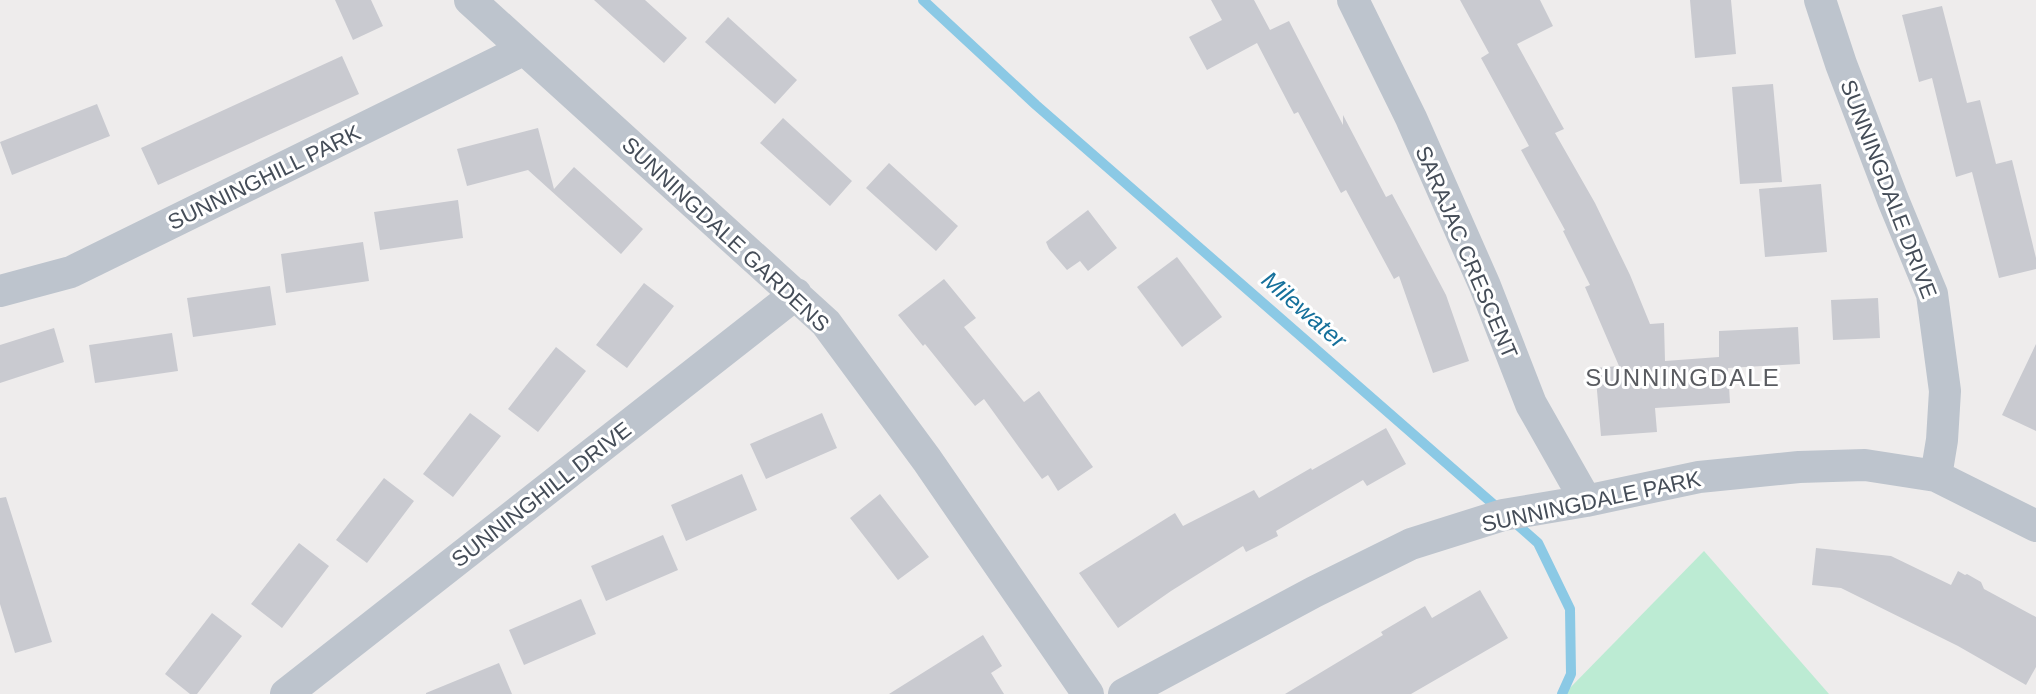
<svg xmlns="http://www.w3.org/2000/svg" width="2036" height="694" viewBox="0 0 2036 694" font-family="Helvetica,sans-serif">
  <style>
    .green { fill: #bcebd3 }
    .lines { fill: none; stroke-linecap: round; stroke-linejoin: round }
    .stream { stroke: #8bc9e5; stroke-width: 10 }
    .building { fill: #c9cad0 }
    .minor { stroke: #bdc4cd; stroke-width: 32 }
    .labels { text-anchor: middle; stroke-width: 6; stroke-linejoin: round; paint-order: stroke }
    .street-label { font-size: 22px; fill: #454d58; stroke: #fff }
    .water-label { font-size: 24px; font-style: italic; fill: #15709b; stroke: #fff }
    .neighbourhood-label { font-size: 24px; letter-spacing: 2px; fill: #595b60; stroke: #fff }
  </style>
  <rect width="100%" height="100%" fill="#eeecec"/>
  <path class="green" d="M1704,551L1829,694H1564Z"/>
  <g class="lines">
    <path class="stream" d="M923,0L1036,105L1500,510
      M1512,520L1538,543L1570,609L1571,674L1562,694"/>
  </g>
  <path class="building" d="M335,0H371L383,26L353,40Z
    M594,0H645L687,38L664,63Z
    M1211,0H1254L1270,30L1289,21L1343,125V115L1386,197L1392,194L1410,227L1446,295L1469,361L1433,373L1399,276L1394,279L1346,190L1341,193L1298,112L1294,114L1257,43L1207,70L1189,37L1222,20Z
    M1460,0H1540L1553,26L1517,44L1564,129L1555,133L1595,203L1630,275L1650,324L1664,323L1665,361L1719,357V331L1798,327L1800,364L1728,368L1730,403L1655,408L1657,432L1601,436L1595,368L1619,366L1585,287L1590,285L1563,231L1565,230L1521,150L1529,146L1481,58L1489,53Z
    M1690,0H1731L1736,54L1695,58Z
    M1942,6L1967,103L1980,100L1996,164L2012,160L2036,258V269L1999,278L1972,172L1956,177L1932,78L1919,82L1902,15Z
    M728,17L797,80L775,104L705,42Z
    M342,56L359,94L158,185L141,148Z
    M1773,84L1782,182L1740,184L1732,87Z
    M97,104L110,136L12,175L0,142Z
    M783,118L852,181L830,206L760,143Z
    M538,128L554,189L574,167L643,229L621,254L528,170L467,186L457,149Z
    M889,163L958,226L936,251L866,188Z
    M1821,184L1827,252L1765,257L1759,189Z
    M458,200L463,238L380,250L374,212Z
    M1088,210L1117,248L1088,271L1080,261L1067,270L1049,249L1046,242Z
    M363,242L369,281L286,293L281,254Z
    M1177,257L1222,317L1182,347L1137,287Z
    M944,279L976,318L964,327L1024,402L1039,391L1093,467L1058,491L1048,475L1042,479L984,399L975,406L925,344L923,346L898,315Z
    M644,283L674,306L627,368L596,345Z
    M270,286L276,325L193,337L187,298Z
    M1878,298L1880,338L1833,340L1831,300Z
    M54,328L64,362L0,383V345Z
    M172,333L178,371L95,383L89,345Z
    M2036,344V431L2002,415Z
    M556,347L586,371L538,432L508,409Z
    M470,413L501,436L453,497L423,474Z
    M822,413L837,448L766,479L750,444Z
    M1386,428L1406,464L1367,486L1363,480L1276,531L1278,536L1246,552L1243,546L1171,591L1118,628L1079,573L1175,513L1183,526L1254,490L1259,498L1311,468L1312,470Z
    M742,474L757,510L686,541L671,505Z
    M384,478L414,501L367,563L336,540Z
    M880,494L929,557L898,580L850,518Z
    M6,497L52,642L15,653L0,604V498Z
    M663,535L678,570L606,601L591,566Z
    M299,543L329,566L282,628L251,604Z
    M1816,548L1891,556L1951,585L1958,571L1965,575L1967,574L1981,582L1984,589L2036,617V667L2026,685L1958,646L1841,588L1812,585Z
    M1480,590L1508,638L1411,694H1285L1383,635L1381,632L1425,606L1432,618Z
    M581,599L596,634L524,665L509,630Z
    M212,613L242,636L197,694H190L165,674Z
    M983,635L1002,666L991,673L1004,694H889Z
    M499,663L512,694H426V693Z"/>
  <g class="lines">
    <path class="minor" d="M470,0L826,323L927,460L1088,694
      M1353,0L1411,118L1485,286L1531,404L1586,501
      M1820,0L1841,64L1893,200L1932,294L1945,391L1942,440L1936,476
      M0,291L71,272L523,50
      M286,694L796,294
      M1124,694L1314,592L1411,544L1503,515L1586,501L1699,477L1799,467L1865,465L1936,476L2036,526"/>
  </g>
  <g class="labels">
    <g class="street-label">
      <text transform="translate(264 177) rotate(-26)" y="8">SUNNINGHILL PARK</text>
      <text transform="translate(1889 189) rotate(69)" y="8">SUNNINGDALE DRIVE</text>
      <text transform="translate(726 234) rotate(43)" y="8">SUNNINGDALE GARDENS</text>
      <text transform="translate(1467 252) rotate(67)" y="8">SARAJAC CRESCENT</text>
      <text transform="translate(541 494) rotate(-38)" y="8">SUNNINGHILL DRIVE</text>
      <text transform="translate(1591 501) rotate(-12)" y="8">SUNNINGDALE PARK</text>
    </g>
    <g class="water-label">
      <text transform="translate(1304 310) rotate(41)" y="8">Milewater</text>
    </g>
    <g class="neighbourhood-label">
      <text x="1683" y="386">SUNNINGDALE</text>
    </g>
  </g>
</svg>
